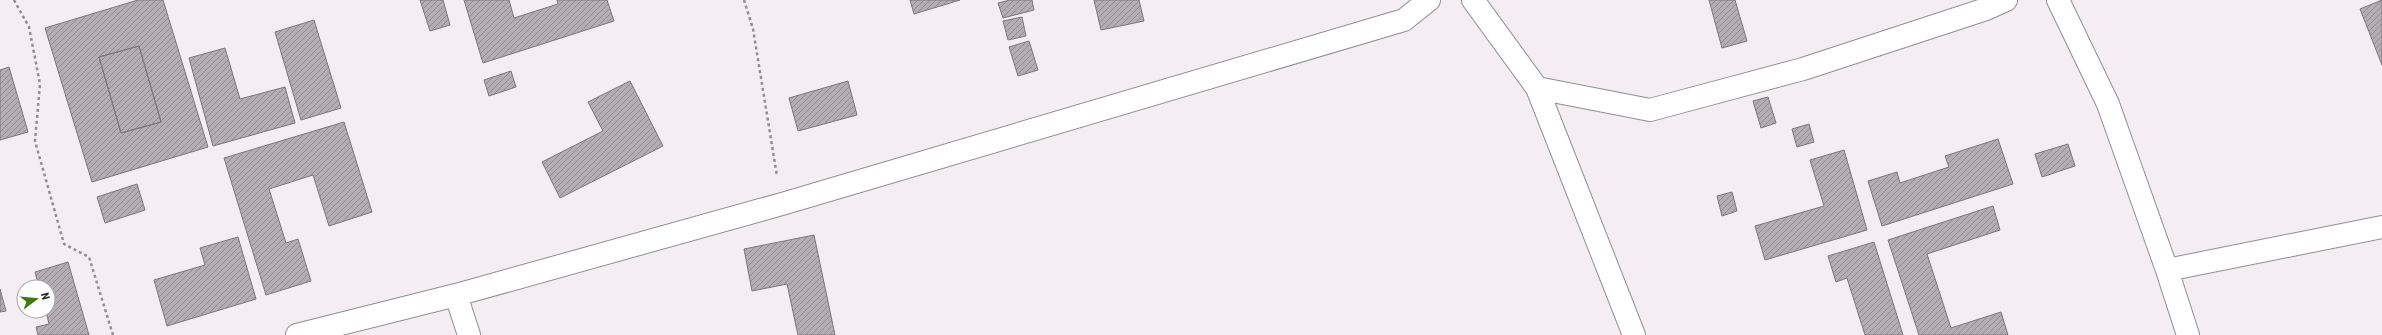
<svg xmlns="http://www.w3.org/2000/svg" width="2382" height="335" viewBox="0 0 2382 335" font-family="'Roboto Condensed',sans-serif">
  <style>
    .building { fill: url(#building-hatch); stroke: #7d777b; fill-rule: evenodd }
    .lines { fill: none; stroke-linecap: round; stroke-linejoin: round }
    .street-casing { stroke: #928d91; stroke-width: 24 }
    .path { stroke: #928e91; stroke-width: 2.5; stroke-dasharray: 3 3; stroke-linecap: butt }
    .street { stroke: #fff; stroke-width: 22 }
  </style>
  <defs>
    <pattern id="building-hatch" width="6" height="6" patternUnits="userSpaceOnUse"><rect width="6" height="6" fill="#b4aeb3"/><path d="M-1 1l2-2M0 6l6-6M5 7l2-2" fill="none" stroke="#928d91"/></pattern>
  </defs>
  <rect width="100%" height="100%" fill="#f4eef3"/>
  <path class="building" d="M138,0H163L208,147L92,182L45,28ZM139,46L161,122L121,133L99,57Z
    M420,0H443L450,25L430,31Z
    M464,0H509L514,18L558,4L557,0H607L614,21L483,63Z
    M910,0H960L914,14Z
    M1010,0H1032L1034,10L1003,18L998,3Z
    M1094,0H1139L1144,21L1101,30Z
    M1709,0H1735L1747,41L1722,48Z
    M2382,0V65L2360,9Z
    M1022,17L1026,36L1008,40L1003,21Z
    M314,20L341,108L301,120L275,32Z
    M1029,41L1038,70L1018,76L1009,47Z
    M139,46L161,122L121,133L99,57Z
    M225,48L240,99L285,87L295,123L213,146L189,58Z
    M9,67L28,132L0,140V70Z
    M511,71L516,87L489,96L484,80Z
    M630,81L663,146L560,198L542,162L603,131L588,102Z
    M848,81L857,115L798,131L789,98Z
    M1768,97L1776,123L1761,128L1753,101Z
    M344,122L372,212L329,226L313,175L269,189L286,243L298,239L311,281L266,295L224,158Z
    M1809,124L1814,142L1797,147L1792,129Z
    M1998,139L2013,184L1882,226L1868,181L1897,172L1900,183L1949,167L1945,156Z
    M2068,144L2075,166L2042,177L2035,154Z
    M1844,150L1867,230L1765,260L1755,226L1824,206L1810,160Z
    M137,184L145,210L105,223L97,197Z
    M1732,192L1737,211L1722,216L1717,196Z
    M1993,206L2000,230L1927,254L1951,328L2001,312L2008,335H1919L1888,240Z
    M814,235L835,335H798L787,284L752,291L744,249Z
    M238,237L256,299L167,326L154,280L205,265L200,248Z
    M1874,242L1903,335H1865L1847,278L1836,282L1828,256Z
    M68,262L89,335H38L36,327L49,324L46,311H48V287H39L35,272Z
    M0,289L6,311L0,312Z"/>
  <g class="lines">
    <defs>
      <path id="street" d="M1473,0L1537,88L1634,335
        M2058,0L2108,104L2167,270L2188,335
        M1537,88L1650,110L1803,69L1986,9L2006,0
        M2167,270L2382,227
        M456,295L469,335
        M297,335L456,295L782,204L1404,20L1429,0"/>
    </defs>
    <use href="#street" class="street-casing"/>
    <path class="path" d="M14,0L29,27L40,84L35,141L64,244L89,257L113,335
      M744,0L753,29L777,176"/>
    <use href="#street" class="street"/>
  </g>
  <g transform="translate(36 299) rotate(74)"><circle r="19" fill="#fefdfe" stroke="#a8a6a8"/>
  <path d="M0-3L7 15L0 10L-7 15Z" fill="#40790f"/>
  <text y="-6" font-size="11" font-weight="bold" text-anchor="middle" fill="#262426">N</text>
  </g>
</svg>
